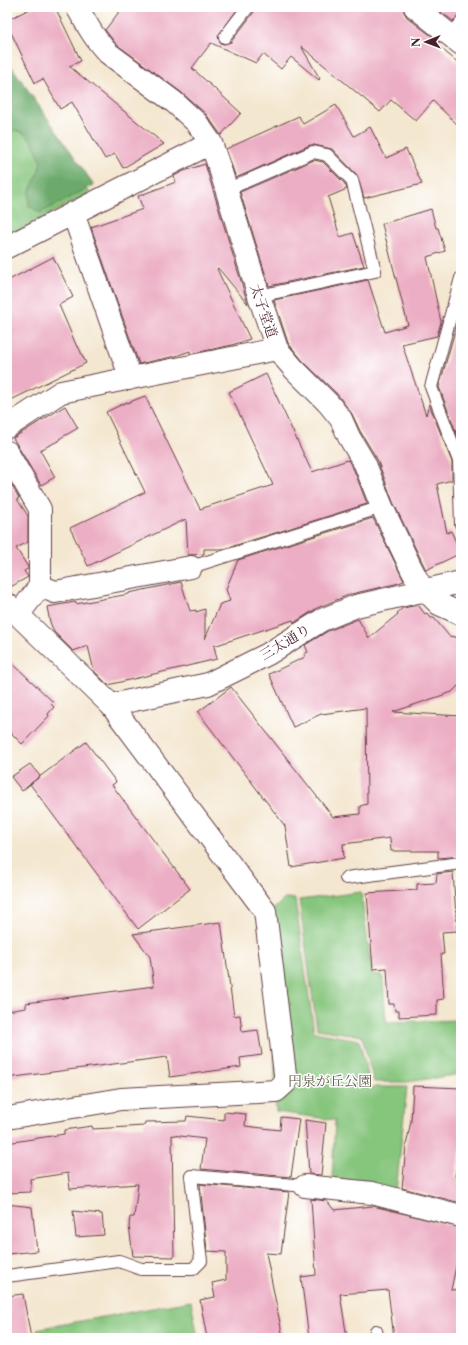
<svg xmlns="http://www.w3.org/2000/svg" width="468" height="1345" viewBox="0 0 468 1345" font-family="'Libre Caslon Text','Noto Serif JP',serif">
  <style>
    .green { fill: #85c57c; stroke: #687254 }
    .forest { fill: #6caa6c; stroke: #5b644c }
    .building { fill: #ecaec4 }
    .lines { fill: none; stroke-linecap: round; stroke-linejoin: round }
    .lane-casing { stroke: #643d44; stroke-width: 14 }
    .street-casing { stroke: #643d44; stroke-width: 24 }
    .lane { stroke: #fff; stroke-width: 12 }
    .street { stroke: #fff; stroke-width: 22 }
    .labels { text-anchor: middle; stroke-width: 3; stroke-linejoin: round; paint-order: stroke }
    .street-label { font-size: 14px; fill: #4a1f2b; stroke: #fff }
    .park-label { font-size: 14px; fill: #5f5947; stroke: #fff }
  </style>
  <rect width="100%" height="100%" fill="#fff"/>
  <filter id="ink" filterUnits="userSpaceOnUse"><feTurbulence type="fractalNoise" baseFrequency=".025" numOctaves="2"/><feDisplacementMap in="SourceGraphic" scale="8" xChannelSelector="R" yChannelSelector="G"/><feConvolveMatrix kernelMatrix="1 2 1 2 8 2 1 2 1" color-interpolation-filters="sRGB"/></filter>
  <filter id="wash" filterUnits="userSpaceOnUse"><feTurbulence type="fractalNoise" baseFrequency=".012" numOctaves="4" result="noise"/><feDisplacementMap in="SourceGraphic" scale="16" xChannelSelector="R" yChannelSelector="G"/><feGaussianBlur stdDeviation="0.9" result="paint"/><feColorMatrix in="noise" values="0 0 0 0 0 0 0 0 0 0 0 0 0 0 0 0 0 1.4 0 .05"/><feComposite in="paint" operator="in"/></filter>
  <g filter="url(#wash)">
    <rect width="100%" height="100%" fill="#f4e7d0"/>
    <path class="green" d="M7,83L90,193L7,237Z
      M361,892L372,974L381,975L383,979L386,1022L461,1020V1074L407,1082H374L362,1036L317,1029L299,900Z
      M286,898L295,899L314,1032L359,1040L371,1087H407L396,1192L332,1180L335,1120L276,1112L270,912Z
      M191,1301L198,1338H39L37,1329Z"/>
    <path class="forest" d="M7,60L94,185L40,213L29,206V192L38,174L41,161C33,143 30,130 7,130Z"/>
    <g id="blocks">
      <path class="building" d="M34,7H55L81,61L69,66L164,144L123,168L115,154L105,159L72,102L60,109L43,79L35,83L7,24V20Z
        M123,7H239L218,36L220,43L224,44L231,42L254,12L255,7H403L404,12L407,17L439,42L437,45L461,65V128L433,101L416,121L391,100L380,112L301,46L320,79L319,80L291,57L281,69L263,54L256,63L211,43L192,68L241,113L221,135L206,114L182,93L116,44L109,35L105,30Z
        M438,7H461V14L453,21L437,9Z
        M336,105L354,136L370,127L386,158L406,149L422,184L364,198L357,175L332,149L314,145H310L236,178L226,149L299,116L303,124Z
        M314,160L323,162L345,184L347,189L328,197L340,237L353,233L364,266L269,286L240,192Z
        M205,164L248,304L218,268L217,269L250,339L232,345L190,354V351L176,356L139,364L91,227L143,209L138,196L176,182L174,176L184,171Z
        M431,209L436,228H438L445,251L427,257L441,322L437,336L402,344L426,415L429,404L452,462V480L437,484L447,533L451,531L461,553L426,570L393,502L377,459L360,431L352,414L337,394L303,361L288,343L274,300L368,280L385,332L408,325L382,224Z
        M53,257L73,297L59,305L77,347L78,346L86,363L7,402V281Z
        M458,320H461V445L439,387Z
        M266,374L312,472L348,460L354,470L367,504L224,549H204V554L188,555L186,519L88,566L70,528L145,492L106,412L127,402V403L145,396L200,509L273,485L229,392Z
        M65,406L78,428L59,439L60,440L40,450L55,477L41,485L13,438Z
        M7,482L8,483L10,482L19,498L17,499L28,516V542L16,548L28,567V569L24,571L28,577L7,589Z
        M373,518L404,581L395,584L351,594L317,608L294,623L293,620L214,646L217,659L108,685L94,671L88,646L73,651L54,632L50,622L47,607L75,602L76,604L129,594V593L181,582L190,611L196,610V612L205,609V639L220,604L230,601L226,589L238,560Z
        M418,605L425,614L427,613L431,618H434L449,636L461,638V683L452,692L393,712L461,716V856L438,858V851H391L390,838L343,844L344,858L291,867L285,826L198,712L231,687L333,817L360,814V806L367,804L366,708L321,714L293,727L269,674L305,657L304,654L308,652L305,645L328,631L358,619L369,638L398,614L397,613L403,608Z
        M7,658L53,702L51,704L54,707L48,714L49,716L22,744L7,729Z
        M86,742L116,782L112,785L190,889L138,929L30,784Z
        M30,764L40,776L22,791L11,777Z
        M453,872L457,931L442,932L444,954H441L444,999L437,1000V1015L399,1017V1011H395L394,1004H389L387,968L373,969L367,893L417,890V884L436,883L437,874Z
        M221,922L234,1016L240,1015L242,1032L258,1030L262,1055L240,1058L241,1067L170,1077L167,1057L7,1078V1011L26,1008V1003L154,986L150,957L133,934Z
        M413,1086L461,1088V1148L455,1176L461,1179V1203L402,1188L406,1146L411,1121Z
        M224,1112L246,1114L245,1126L280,1130L281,1117L299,1119L291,1177L201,1169L205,1139L172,1135L174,1257L133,1256L129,1226L130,1217H134L138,1184L70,1189L68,1173L30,1179L31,1192L7,1193V1143L64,1134V1130L92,1126L93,1129L144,1126L145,1122L186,1121L187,1116L224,1120Z
        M305,1120L326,1123L321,1175L309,1174Z
        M200,1184L289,1192L281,1254L266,1253L283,1338H207L200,1300L215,1297L212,1283L226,1280V1252L207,1251Z
        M311,1199L327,1201L334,1210L373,1206L461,1228V1243L451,1290L461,1289V1338H394L388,1290L340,1294L347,1338H309L301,1277L316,1275Z
        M7,1204L32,1207L37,1251L7,1254Z
        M73,1211L102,1214L104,1235L76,1237Z
        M23,1294L31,1338H7V1296Z"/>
    </g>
  </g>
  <g filter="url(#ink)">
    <use href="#blocks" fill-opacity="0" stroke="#643d44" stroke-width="1"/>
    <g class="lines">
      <defs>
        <path id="lane" d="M451,35L461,23
          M225,37L248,7
          M226,190L313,152L327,155L352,180L375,271L259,296
          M461,278L431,387L459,461L461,524
          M191,567L382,507
          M346,878L461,863
          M7,1276L119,1261L141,1269H193L201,1261L191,1176L305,1186
          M376,1331L378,1338"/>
        <path id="street" d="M77,7C86,23 95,40 108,53L174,102L197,123L211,143L221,172L259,296L277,349L294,369L328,403L341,419L349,437L365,464L382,507L411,568L420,585L439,604L461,614
          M415,7L461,44
          M73,213L127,368L129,379
          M7,247L211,143
          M7,427L61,392L277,349
          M7,452L40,509V586L18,615
          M40,586L55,592L191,567
          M7,604L111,705L265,911L286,1082L276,1091L121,1099L7,1118
          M111,705L208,684L268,654L322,620L356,606L461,582
          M305,1186L372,1193L461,1216"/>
      </defs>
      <use href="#lane" class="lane-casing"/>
      <use href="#street" class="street-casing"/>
      <use href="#lane" class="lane"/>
      <use href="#street" class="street"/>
    </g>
  </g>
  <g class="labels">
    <g class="street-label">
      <text transform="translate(264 311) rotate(71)" y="5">太子堂道</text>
      <text transform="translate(285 642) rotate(-31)" y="5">三太通り</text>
    </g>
    <g class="park-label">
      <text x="330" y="1086">円泉が丘公園</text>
    </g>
  </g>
  <rect width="468" height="1345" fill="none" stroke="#fff" stroke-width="24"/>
  <g transform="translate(426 42) rotate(269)" stroke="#ffffff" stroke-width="3" paint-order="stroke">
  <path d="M0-3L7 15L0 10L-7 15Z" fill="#4a1f2b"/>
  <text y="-6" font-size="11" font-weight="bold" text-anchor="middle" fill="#4a1f2b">N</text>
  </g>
</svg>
